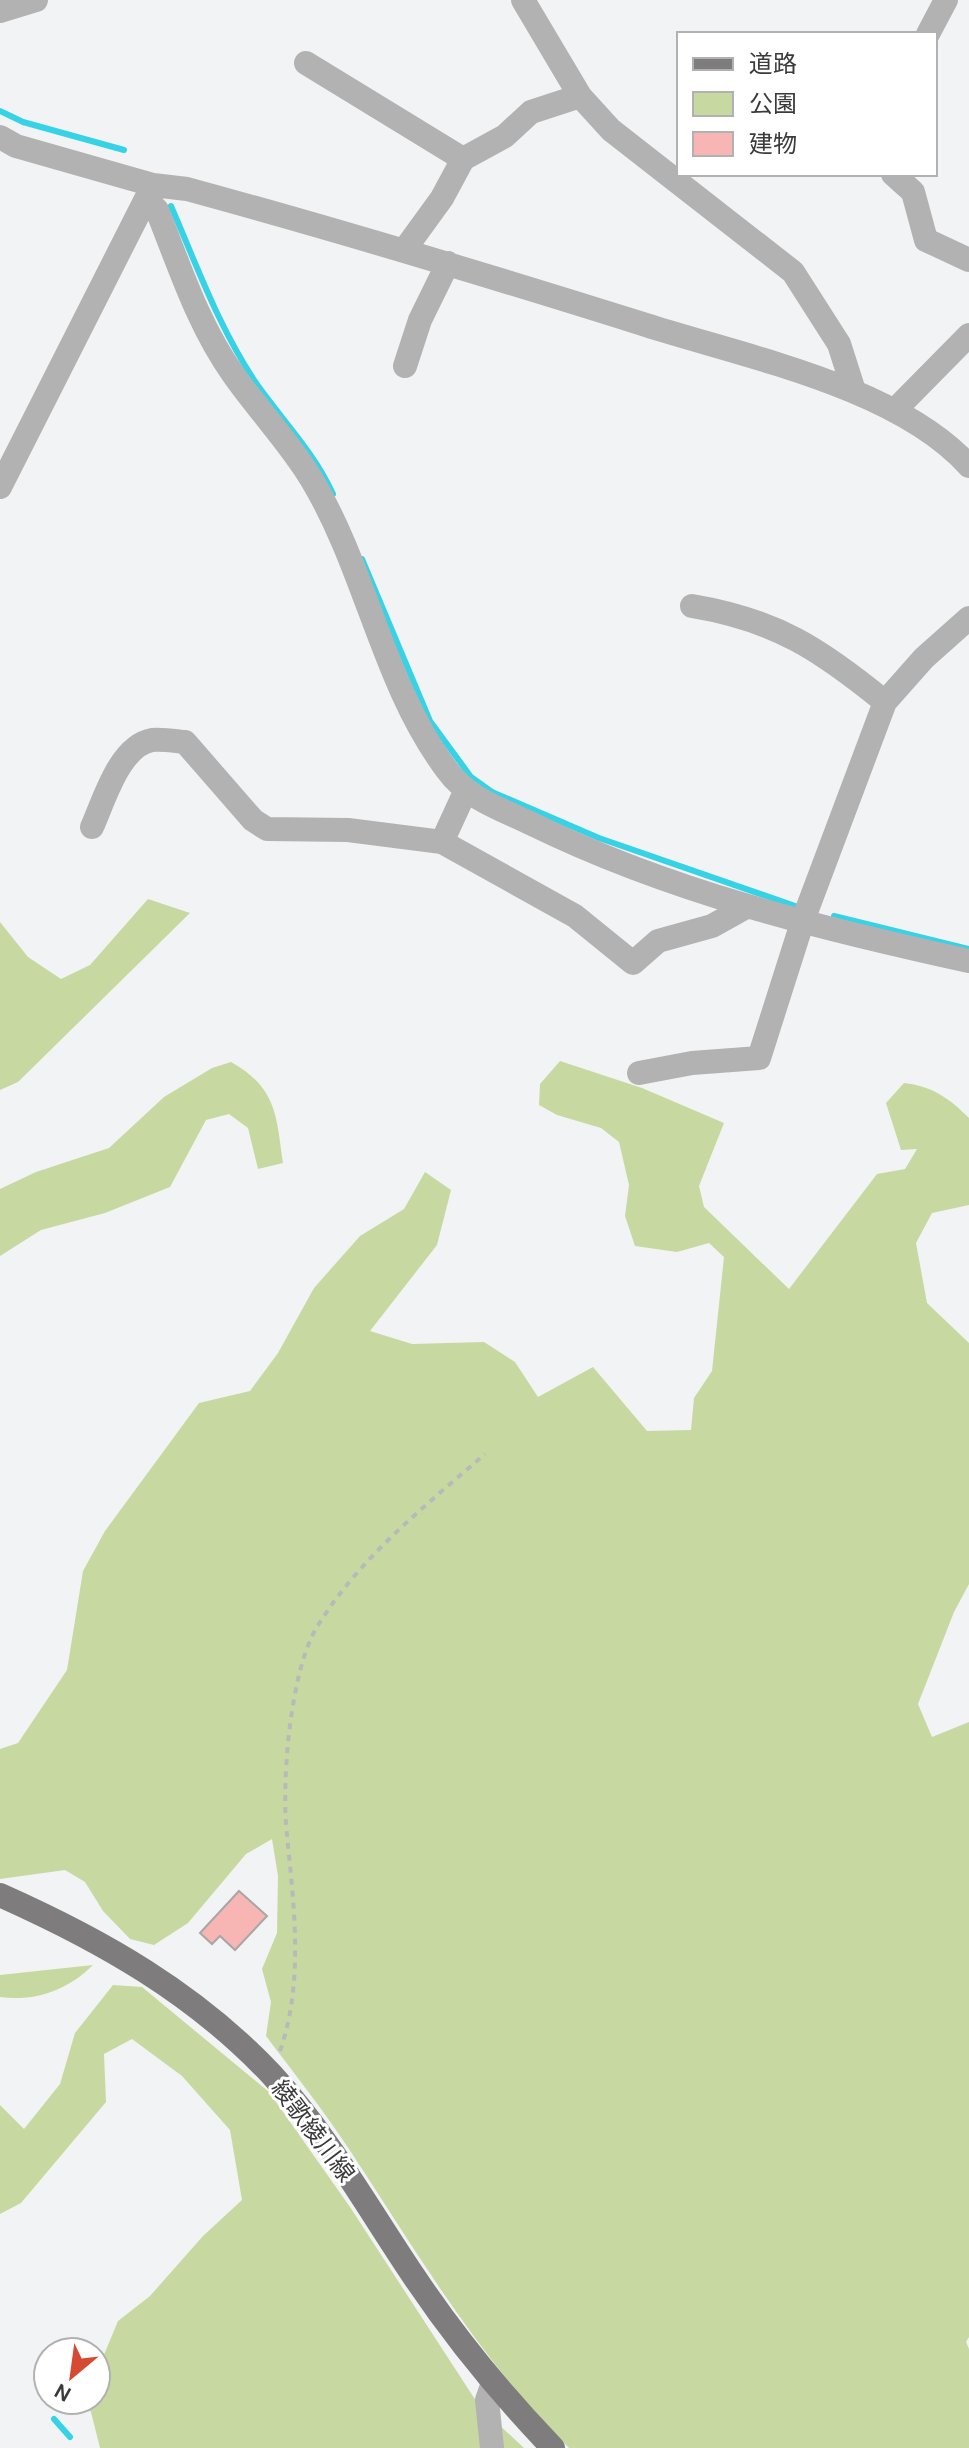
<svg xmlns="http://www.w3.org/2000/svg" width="969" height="2448" viewBox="0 0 969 2448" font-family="Karla,'Noto Sans JP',sans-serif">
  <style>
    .green { fill: #c7d9a0 }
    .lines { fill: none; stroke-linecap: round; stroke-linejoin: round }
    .stream { stroke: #36d2e6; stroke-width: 6 }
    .building { fill: #f7b6b4; stroke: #a8a6a6; stroke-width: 2 }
    .path { stroke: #b8b9ba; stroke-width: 4; stroke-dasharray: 6 6; stroke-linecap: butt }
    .minor { stroke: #b3b2b2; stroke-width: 24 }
    .major { stroke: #7e7c7c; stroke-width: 24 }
    .labels { text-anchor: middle; stroke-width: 6; stroke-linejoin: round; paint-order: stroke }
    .street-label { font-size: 24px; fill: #3b3b3c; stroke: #fff }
  </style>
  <rect width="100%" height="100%" fill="#f2f3f4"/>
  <path class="green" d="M148,899L190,913L18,1082L0,1090V922L28,957L61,979L90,965Z
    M560,1061L642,1088L724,1123L699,1186L704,1207L789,1289L877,1174L905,1169L917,1149L901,1150L886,1103L904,1083C932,1086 949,1098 969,1118V1205L932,1213L916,1243L927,1303L969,1343V1584L954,1612L918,1704L932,1737L969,1722V2337L966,2342L969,2349V2448H569C479,2359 418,2254 349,2149C323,2110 294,2073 266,2036L271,2002L262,1969L277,1933L278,1876L272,1839L246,1854L188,1923L154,1945L130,1939L103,1911L85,1882L65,1870L0,1879V1749L18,1743L67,1670L83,1571L105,1531L199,1403L250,1391L278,1353L314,1288L360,1236L404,1209L425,1172L451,1190L437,1245L370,1331L412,1344L484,1342L515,1362L538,1397L593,1367L647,1431L691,1430L694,1398L712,1371L724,1257L709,1243L677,1252L635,1246L625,1216L629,1185L619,1142L601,1128L557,1115L539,1105L540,1084Z
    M231,1062C277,1088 276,1115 283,1163L258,1169L248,1128L229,1114L206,1120L170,1187L105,1213L41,1230L0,1256V1189L36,1172L109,1148L164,1097L212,1068Z
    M93,1965C68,1990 35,2002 0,1997V1975Z
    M113,1985L142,1987L269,2092L350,2207L480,2407L524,2448H100L88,2400H96V2374L118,2321L150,2296L203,2236L242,2200L230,2130L182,2076L132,2039L104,2054L106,2102L21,2203L0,2214V2105L24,2129L60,2084L75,2033Z"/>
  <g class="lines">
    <path class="stream" d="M0,111L23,122L124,150
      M171,206C197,266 219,328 256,383C282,420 314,452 333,494
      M362,559L430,721L471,777L492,792L599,838L798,907
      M834,916L969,949
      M54,2419L70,2437"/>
  </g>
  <path class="building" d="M239,1891L267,1916L235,1950L220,1936L212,1944L200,1933Z"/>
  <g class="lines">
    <path class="path" d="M280,2051C304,1982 294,1907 287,1835C281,1784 290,1671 317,1627C359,1558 425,1506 485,1454"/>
    <path class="minor" d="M523,0L580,96L611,130L793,272L839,344L854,391
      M0,11L36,0
      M928,34L946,0
      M306,63L463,159
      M0,137L16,146L153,185L187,189C341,231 493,277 646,325C746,357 898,387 969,466
      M893,174L913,192L926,240L969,260
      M146,199L157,210C179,265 198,325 233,374C258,410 290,443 312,480C367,572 383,685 447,770C468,799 501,809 532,824C671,892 819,928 969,961
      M405,249L442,198L463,159L505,136L531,112L580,96
      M405,366L420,320L448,263
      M895,410L969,335
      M0,487L152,187
      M692,606C776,620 820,649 885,702
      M92,827C104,801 119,746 152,740C162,739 175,741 185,742L253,820L267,829L348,830L442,842L575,916L633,963L658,941L712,926L746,907
      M442,842L465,792
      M639,1073L692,1063L759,1058L802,923L885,702L924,658L969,618
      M492,2448L487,2400L493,2383"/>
    <path class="major" d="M0,1895C101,1940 195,1993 272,2075C328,2136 369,2210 415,2278C456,2339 502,2395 553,2448"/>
  </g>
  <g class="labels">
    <g class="street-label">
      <text transform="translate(313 2131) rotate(53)" y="8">綾歌綾川線</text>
    </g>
  </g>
  <rect x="677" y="32" width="260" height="144" fill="#ffffff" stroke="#b1b1b1" stroke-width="2"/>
  <rect x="693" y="58" width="40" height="12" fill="#7e7c7c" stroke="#b1b1b1" stroke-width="2"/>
  <text x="749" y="72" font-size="24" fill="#3b3b3c">道路</text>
  <rect x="693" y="92" width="40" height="24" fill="#c7d9a0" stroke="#b1b1b1" stroke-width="2"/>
  <text x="749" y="112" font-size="24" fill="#3b3b3c">公園</text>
  <rect x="693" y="132" width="40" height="24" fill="#f7b6b4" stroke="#b1b1b1" stroke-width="2"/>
  <text x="749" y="152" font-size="24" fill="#3b3b3c">建物</text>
  <g transform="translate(72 2376) rotate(209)"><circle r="38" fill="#ffffff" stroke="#b1b1b1" stroke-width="2"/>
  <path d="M0-6L14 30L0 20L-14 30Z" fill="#d64a33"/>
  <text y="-12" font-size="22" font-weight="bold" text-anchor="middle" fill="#3b3b3c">N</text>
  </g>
</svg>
